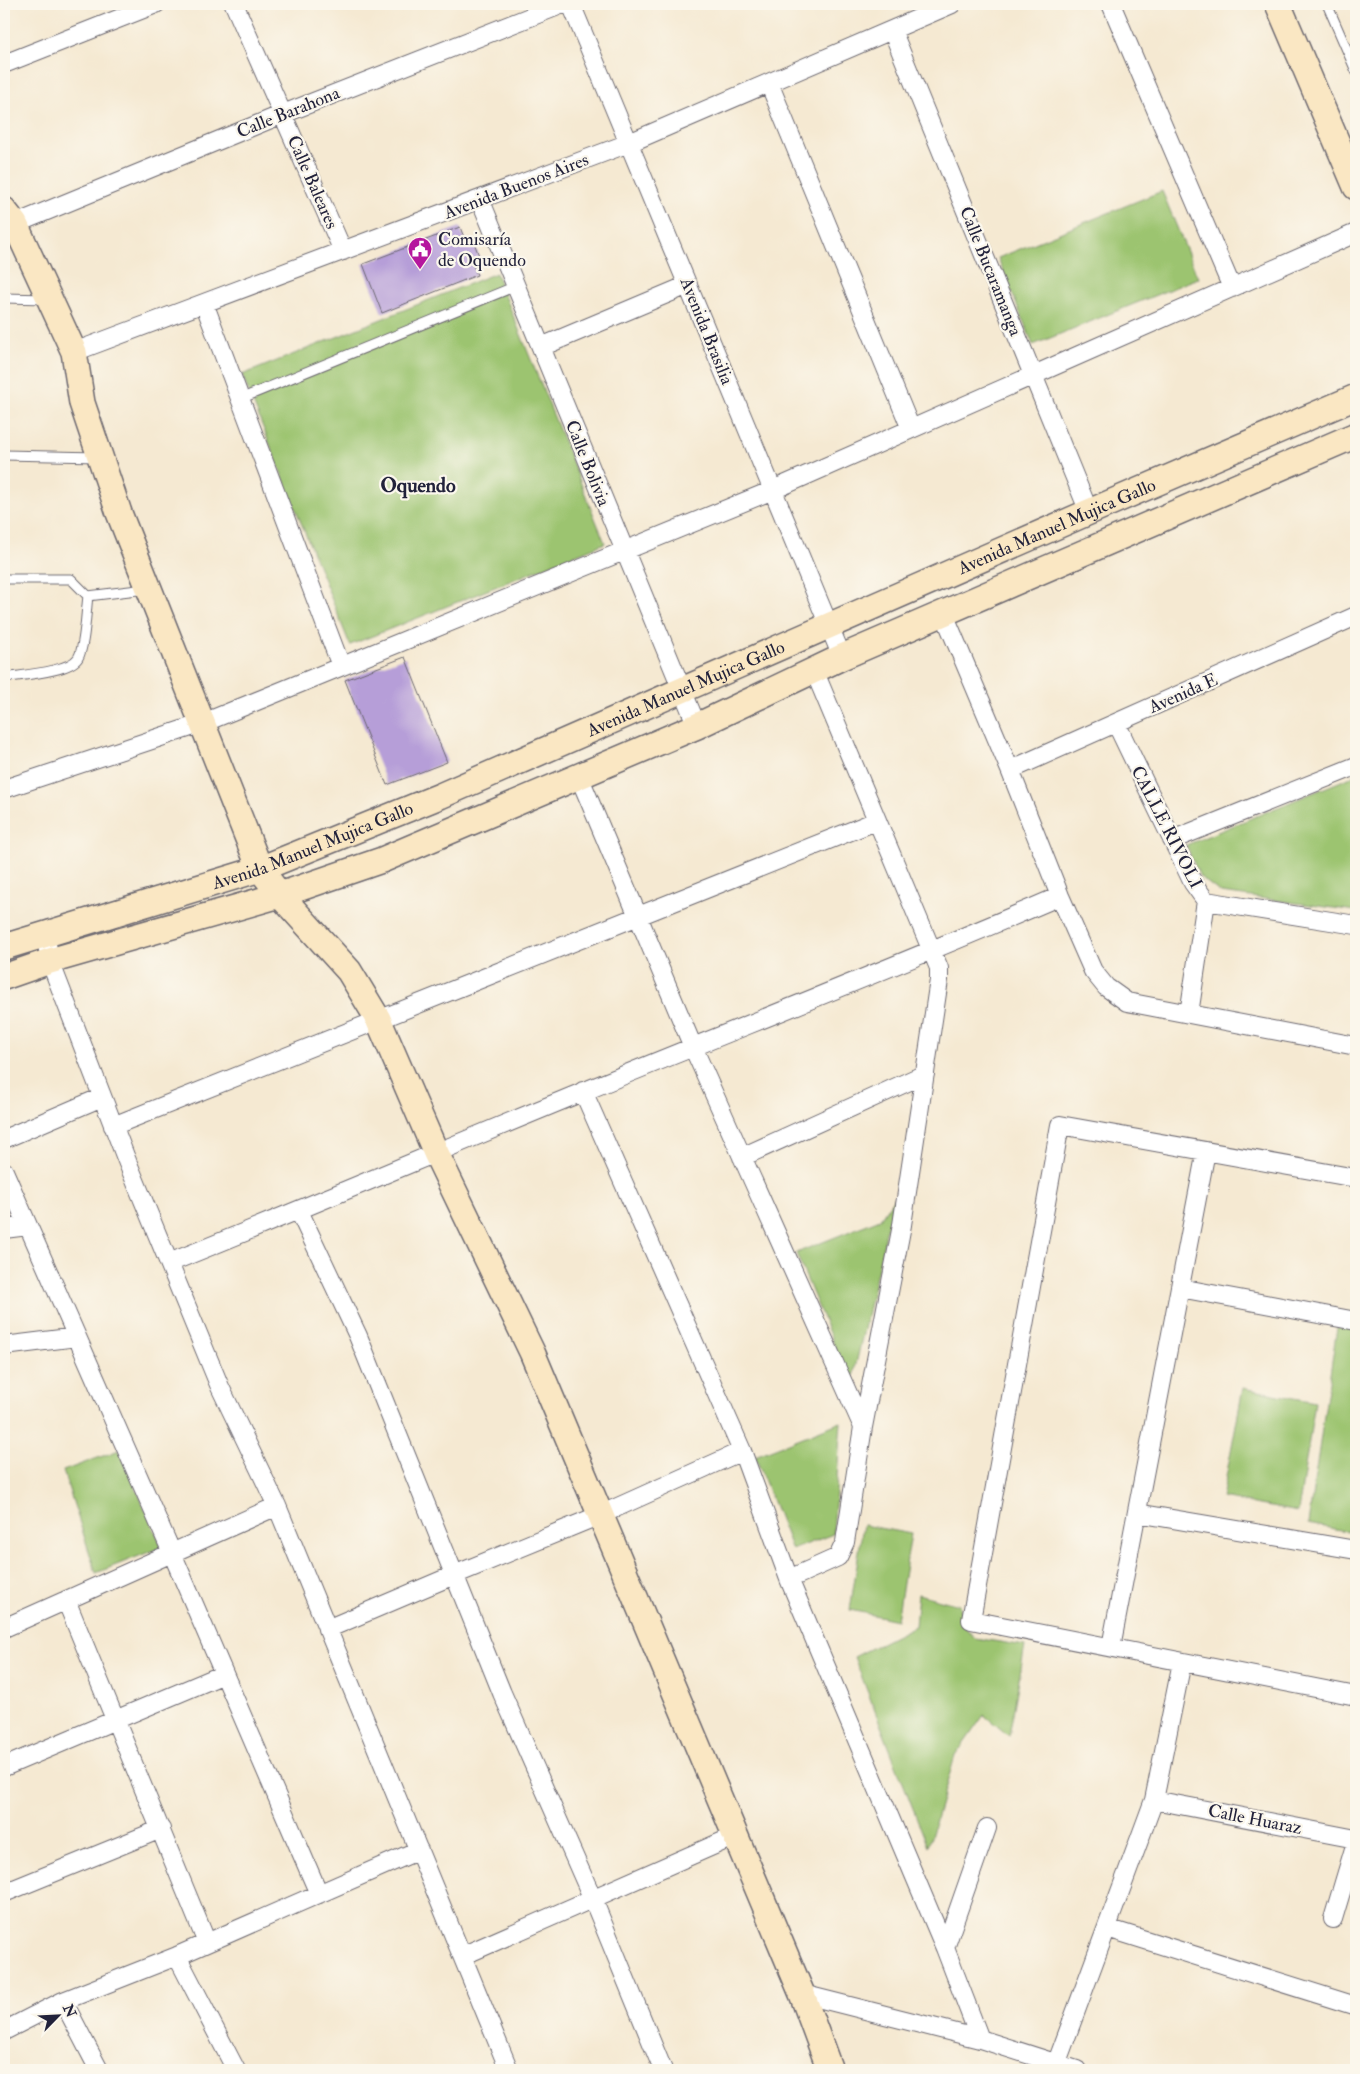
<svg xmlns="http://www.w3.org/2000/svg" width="1360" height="2074" viewBox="0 0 1360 2074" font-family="'IM FELL Double Pica',serif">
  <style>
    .green { fill: #9cc46f; stroke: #5f7355 }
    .building { fill: #b69ed8 }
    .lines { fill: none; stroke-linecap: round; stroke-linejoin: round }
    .lane-casing { stroke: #6c6870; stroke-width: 11 }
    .street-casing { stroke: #6c6870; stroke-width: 20 }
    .secondary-casing { stroke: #6c6870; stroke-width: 28 }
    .lane { stroke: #fff; stroke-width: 9 }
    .street { stroke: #fff; stroke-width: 18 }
    .secondary { stroke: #fae7c3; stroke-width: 25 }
    .labels { text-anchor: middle; stroke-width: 4.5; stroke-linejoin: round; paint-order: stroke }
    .street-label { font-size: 18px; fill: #22223b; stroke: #fbf7ec }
    .poi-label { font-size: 18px; fill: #22223b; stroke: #fbf7ec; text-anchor: start }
    .quarter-label { font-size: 20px; font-weight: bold; fill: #22223b; stroke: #fbf7ec }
  </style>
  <rect width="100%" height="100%" fill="#fbf7ec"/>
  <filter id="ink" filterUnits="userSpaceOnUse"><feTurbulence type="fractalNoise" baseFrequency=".02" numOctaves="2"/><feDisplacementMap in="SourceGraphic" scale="10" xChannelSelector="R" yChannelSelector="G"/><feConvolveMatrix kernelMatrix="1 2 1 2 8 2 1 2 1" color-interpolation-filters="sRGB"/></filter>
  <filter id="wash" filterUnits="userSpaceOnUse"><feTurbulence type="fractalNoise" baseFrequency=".0096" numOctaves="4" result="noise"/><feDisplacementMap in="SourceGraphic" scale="20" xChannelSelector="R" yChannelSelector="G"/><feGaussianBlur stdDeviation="1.12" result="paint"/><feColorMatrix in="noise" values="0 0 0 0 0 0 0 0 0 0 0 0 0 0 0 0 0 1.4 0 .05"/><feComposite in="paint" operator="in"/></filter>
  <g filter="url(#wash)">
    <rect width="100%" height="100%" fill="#f5e9d2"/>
    <path class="green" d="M1162,191L1198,278L1033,345L998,258Z
      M496,273L605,543L350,645L242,375Z
      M1356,775V911L1221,893L1200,877L1186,845Z
      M894,1198L851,1386L796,1253L880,1219Z
      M1337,1327L1356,1330V1533L1308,1524Z
      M1243,1388L1315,1402L1298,1512L1222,1498Z
      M841,1422L833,1534L792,1550L755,1456Z
      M119,1450L162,1547L96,1573L63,1471Z
      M863,1525L911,1534L897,1620L850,1610Z
      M918,1594L959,1605L963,1625L975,1638L1025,1646L1009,1736L984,1715L955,1756L928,1847L854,1657L915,1626Z"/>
    <g id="blocks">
      <path class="building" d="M460,227L466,243L473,240L481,261L473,265L477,275L382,313L363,264Z
        M405,657L447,762L387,785L345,680Z"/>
    </g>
  </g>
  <g filter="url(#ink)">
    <use href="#blocks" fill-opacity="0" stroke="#6c6870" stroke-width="1"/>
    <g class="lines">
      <defs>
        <path id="lane" d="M1327,4L1356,71
          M4,298L46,299
          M240,399L516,286
          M4,455L98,457
          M4,579H71L88,596L146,589
          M4,678C21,675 69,672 78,658C85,647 86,610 88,596"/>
        <path id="street" d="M234,4L343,251
          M571,4L842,657
          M1111,4L1232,288
          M892,30L1089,512
          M4,64L156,4
          M769,83L911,429
          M480,199L697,726
          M15,224L283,114L563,4
          M204,303L341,666
          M541,347L688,285
          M74,352L629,143L952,4
          M944,614L1010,770L1060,896L1093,971L1106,987L1127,1002L1356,1046
          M1116,723L1193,883L1206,901L1356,925
          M1010,770L1356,616
          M579,776L693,1047L863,1427
          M4,789L203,723L773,490L1356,233
          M1172,840L1356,766
          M45,933L50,961L127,1161L220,1387L277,1506L509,2070
          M1189,1014L1206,901
          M583,1091L742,1451L789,1579L945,1948L980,2039
          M113,1126C367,1023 622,924 876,821
          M4,1139L102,1097
          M742,1157L925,1074
          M4,1171L172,1553L319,1894
          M1356,1178L1060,1125L971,1620L1356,1696
          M299,1211L358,1336L502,1693L592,1897L663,2070
          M4,1229L28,1226
          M169,1263C308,1207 446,1148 585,1091C743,1026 903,964 1060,896
          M1180,1288L1356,1321
          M4,1346L77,1337
          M1137,1513L1356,1550
          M789,1579L838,1557L845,1542L863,1427L902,1225L939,980V968L814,670
          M66,1600L207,1943
          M4,1628L277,1506
          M327,1629L454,1575L600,1515L742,1451
          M1111,1647L1206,1151
          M4,1767L224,1674
          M1154,1800L1356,1839
          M4,1893L161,1829
          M1333,1919L1356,1842
          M1107,1928L1356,2006
          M945,1948L987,1828
          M177,1956L236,2070
          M462,1956L735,1836
          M802,1994L980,2039L1077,2070
          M63,2001L99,2070
          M4,2031L63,2001L177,1956L419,1850
          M1054,2070L1154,1800L1182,1662"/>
        <g id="secondary">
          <path d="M1278,4L1356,187"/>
          <path d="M4,210L15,224L74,352L82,403L119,513L260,869L280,895L349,971L378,1019L436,1153L532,1352L802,1994L830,2070"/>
          <path id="s1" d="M4,947L260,869L440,796L1089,512L1356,397"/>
          <path d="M4,977L50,961L280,895L382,860L697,726L842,657L1356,435"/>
        </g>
      </defs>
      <use href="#lane" class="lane-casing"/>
      <use href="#street" class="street-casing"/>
      <use href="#secondary" class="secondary-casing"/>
      <use href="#lane" class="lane"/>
      <use href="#street" class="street"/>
      <use href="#secondary" class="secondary"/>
    </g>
  </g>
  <defs>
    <symbol id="civic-pin" viewBox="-11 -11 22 30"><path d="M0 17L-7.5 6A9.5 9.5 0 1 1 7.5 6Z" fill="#b5179e" stroke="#fbf7ec"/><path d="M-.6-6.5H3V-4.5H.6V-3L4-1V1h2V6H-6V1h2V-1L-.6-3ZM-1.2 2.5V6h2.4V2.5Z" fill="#fff"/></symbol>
  </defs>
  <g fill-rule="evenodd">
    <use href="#civic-pin" x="406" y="235" width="28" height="38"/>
  </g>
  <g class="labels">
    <g class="street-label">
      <text transform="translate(288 112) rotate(-22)" y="6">Calle Barahona</text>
      <text transform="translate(313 182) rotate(66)" y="6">Calle Baleares</text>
      <text transform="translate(516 186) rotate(-21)" y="6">Avenida Buenos Aires</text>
      <text transform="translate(991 271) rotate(68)" y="6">Calle Bucaramanga</text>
      <text transform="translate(707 331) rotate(68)" y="6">Avenida Brasilia</text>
      <text transform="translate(588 463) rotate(68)" y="6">Calle Bolivia</text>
      <text dy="6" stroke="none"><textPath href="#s1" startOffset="1135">Avenida Manuel Mujica Gallo</textPath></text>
      <text dy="6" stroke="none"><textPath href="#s1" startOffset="730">Avenida Manuel Mujica Gallo</textPath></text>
      <text transform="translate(1183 693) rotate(-24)" y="6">Avenida E</text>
      <text transform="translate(1167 827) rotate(63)" y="6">CALLE RIVOLI</text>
      <text dy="6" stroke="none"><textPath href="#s1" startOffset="325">Avenida Manuel Mujica Gallo</textPath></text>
      <text transform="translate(1255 1819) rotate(11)" y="6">Calle Huaraz</text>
    </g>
    <g class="poi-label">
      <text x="438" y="245">Comisaría<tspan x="438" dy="21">de Oquendo</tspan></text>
    </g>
    <g class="quarter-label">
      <text x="418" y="492">Oquendo</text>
    </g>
  </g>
  <rect width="1360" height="2074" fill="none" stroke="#fbf7ec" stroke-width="20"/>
  <g transform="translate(58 2016) rotate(66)" stroke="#fbf7ec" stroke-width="4" paint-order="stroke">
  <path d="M0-4L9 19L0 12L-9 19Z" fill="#22223b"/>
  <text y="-8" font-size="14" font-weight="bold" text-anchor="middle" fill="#22223b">N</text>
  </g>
</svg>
